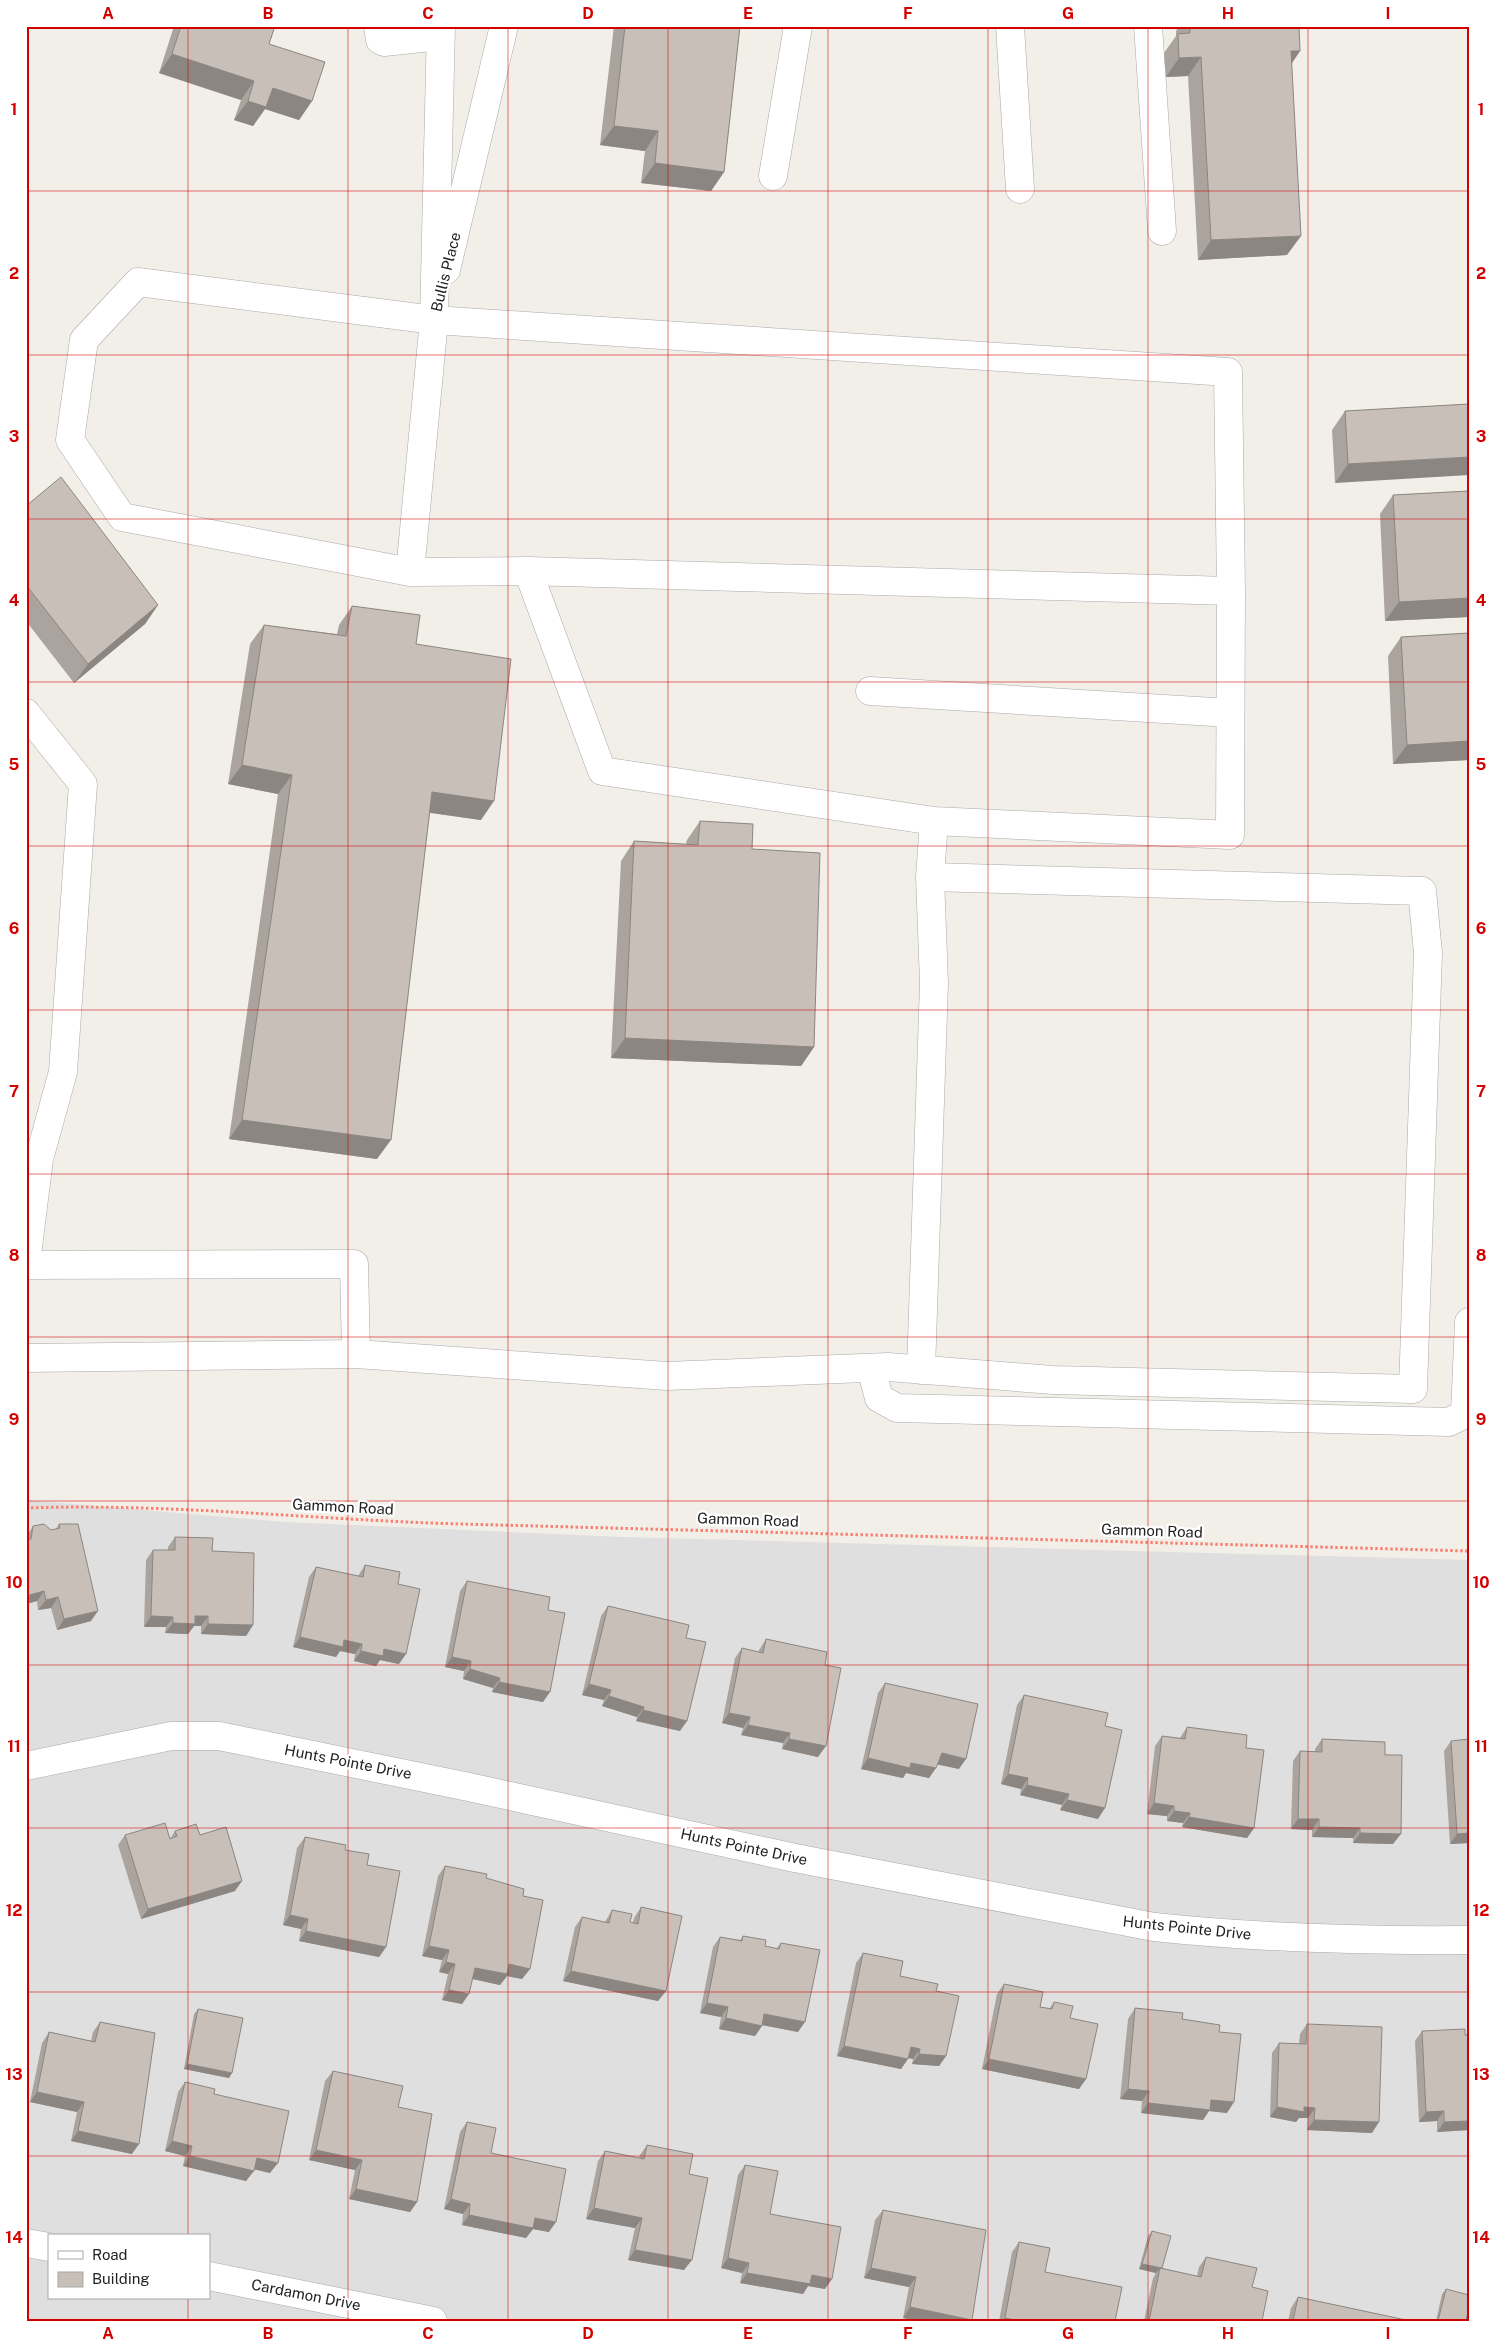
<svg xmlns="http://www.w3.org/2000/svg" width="1495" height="2347" viewBox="0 0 1495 2347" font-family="'Public Sans',sans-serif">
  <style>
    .residential { fill: #e0dfdf; fill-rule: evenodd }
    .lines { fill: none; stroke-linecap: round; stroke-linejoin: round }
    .minor-casing { stroke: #a9a9a9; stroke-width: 29 }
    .path { stroke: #fa8072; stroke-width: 3; stroke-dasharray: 2.5 2.5; stroke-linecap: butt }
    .minor { stroke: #fff; stroke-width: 28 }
    .wall { fill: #aba49e }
    .shaded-wall { fill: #8b8681 }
    .building { fill: #c7bfb8; stroke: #8b8681 }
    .grid { fill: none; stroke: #d40000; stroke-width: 1; stroke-opacity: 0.55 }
    .labels { text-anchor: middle; stroke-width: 4.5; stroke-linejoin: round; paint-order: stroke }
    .street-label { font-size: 15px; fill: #222; stroke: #fff }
    .neatline { fill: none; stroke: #d40000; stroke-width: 2 }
    .grid-label { font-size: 16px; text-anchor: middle; font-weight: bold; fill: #d40000 }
  </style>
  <rect width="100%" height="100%" fill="#f2efe9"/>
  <path class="residential" d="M26,1500L285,1522L623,1537L1469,1560V2321H26ZM49,2236H209V2298H49Z"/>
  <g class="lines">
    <defs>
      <path id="minor" d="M378,26L380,40L384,42L440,36
        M1010,26L1020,189
        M1148,26L1162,231
        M773,176L798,26
        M446,270L504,26
        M138,282L434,320L1228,372L1231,591L528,571L410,572L122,517L70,440L84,340Z
        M528,571L602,771L934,821L1230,835L1231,591
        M410,572L434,320L441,26
        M870,691L1230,713
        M26,713L83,784L63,1072L39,1159L26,1263
        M26,1265L354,1264L356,1354
        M26,1358L356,1354L667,1376L888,1367L1053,1380L1413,1389L1428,953L1422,891L930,877L934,821
        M871,1368L879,1398L897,1408L1449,1422L1469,1412
        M921,1370L934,983L930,877
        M1465,1412L1469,1322
        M26,1766L171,1736H219L464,1786L795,1858L1154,1927C1259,1938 1363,1941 1469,1940
        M26,2243L49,2247
        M209,2276L433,2321"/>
    </defs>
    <use href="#minor" class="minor-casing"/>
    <path class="path" d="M26,1508C171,1503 316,1520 461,1524C797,1533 1133,1542 1469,1551"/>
    <use href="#minor" class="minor"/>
  </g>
  <path class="wall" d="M174,26H275L269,44L312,101L299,120L265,109L253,126L234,120L241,100L159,73Z
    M614,26H740L724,172L711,191L641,183L645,151L600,145Z
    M1179,26H1299L1300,51L1292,63L1287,255L1198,260L1188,76L1166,77L1164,53L1176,36V31Z
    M1469,404L1335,483L1332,430L1345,411Z
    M1469,491V617L1385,621L1380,514L1393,495Z
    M26,506L158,605L145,624L74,683L26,621Z
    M352,606L416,644L481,820L430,813L377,1159L229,1139L278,794L228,784L250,644L264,625L337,634L339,625Z
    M1469,633V760L1393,764L1388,656L1401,637Z
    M700,821L752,849L814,1047L801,1066L611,1058L621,861L634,841L686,844L687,840Z
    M59,1524L91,1621L57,1630L51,1608L38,1610L37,1601L26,1604V1537L33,1526L51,1530L56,1529Z
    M175,1537L212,1551L253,1625L246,1636L201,1634V1626H194L188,1634L165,1633L166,1627H144L146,1560L153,1550H168V1547Z
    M365,1565L398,1584L399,1664L380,1660L376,1666L354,1661L355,1654L340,1651L336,1657L293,1647L309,1577L316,1567L358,1576Z
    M467,1581L548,1610L543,1702L492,1692L493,1688L463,1679L464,1671L445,1667L460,1591Z
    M608,1606L686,1638L680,1731L636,1721L637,1717L602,1706L604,1700L582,1695L601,1616Z
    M766,1639L825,1665L818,1757L782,1749L783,1743L741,1735L743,1728L722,1723L735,1658L742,1648L758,1652L759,1650Z
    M885,1683L959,1769L938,1764L929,1778L906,1773L903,1778L861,1769L878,1693Z
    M1024,1695L1105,1726L1098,1819L1060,1810L1062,1805L1020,1795L1021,1789L1001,1784L1017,1705Z
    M1187,1727L1246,1748L1254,1828L1247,1838L1182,1827L1183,1823L1167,1821V1816L1147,1814L1155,1746L1162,1736L1180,1738Z
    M1322,1739L1385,1755L1393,1844L1353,1843V1838L1312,1837V1830L1291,1829L1293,1761L1300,1751L1315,1752V1749Z
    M1451,1741L1469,1843L1450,1844L1444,1751Z
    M175,1831L200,1835L235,1891L141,1919L118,1845L125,1835L170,1839Z
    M305,1837L345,1850L367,1865L386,1947L379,1957L299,1941L301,1929L283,1925L297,1848Z
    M445,1866L486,1878L523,1896L530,1969L522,1979L507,1976L500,1985L473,1979L462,2004L442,2000L448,1974L439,1972L442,1960L422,1956L438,1876Z
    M641,1907L666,1991L658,2001L563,1981L575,1927L582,1917L605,1922L612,1910L630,1922H633L634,1918Z
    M743,1936L765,1946L776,1949L781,1943L798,2032L762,2025L755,2036L719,2029L721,2017L700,2013L713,1947L720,1937L740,1940Z
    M863,1953L900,1976L936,1991L946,2056L939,2066L912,2064L913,2059L908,2058L901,2069L837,2056L856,1963Z
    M1004,1984L1040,2007L1049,2009L1054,2002L1070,2018L1086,2079L1079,2089L982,2069L997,1994Z
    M1135,2008L1182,2019L1219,2032L1227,2113L1209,2111L1203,2120L1141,2113L1142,2101L1120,2099L1128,2019Z
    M198,2009L229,2078L184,2069L194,2014Z
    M100,2022L132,2154L71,2141L77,2112L30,2102L42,2043L49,2032L91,2041L93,2032Z
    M1307,2024L1372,2133L1307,2130L1308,2118H1299L1296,2122L1270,2117L1272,2053L1279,2043L1299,2044L1300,2034Z
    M1422,2031L1469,2035V2130L1437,2132V2121L1419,2122L1415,2041Z
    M333,2071L398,2107L417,2202L410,2212L349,2199L355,2170L309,2160L325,2081Z
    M185,2082L214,2094L270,2173L254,2169L246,2181L183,2166L185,2156L165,2151L178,2092Z
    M467,2122L491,2153L549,2232L533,2229L526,2238L462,2225L463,2214L444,2209L460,2132Z
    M647,2145L689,2174L684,2270L628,2260L635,2228L586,2219L598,2161L605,2151L639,2158L640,2155Z
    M745,2165L770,2214L825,2289L808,2286L803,2294L740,2283L742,2273L721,2268L738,2175Z
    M883,2210L972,2320L971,2321H919L903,2318L909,2287L864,2278L875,2220Z
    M1152,2231L1162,2268L1197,2276L1199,2267L1206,2257L1252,2287L1262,2321H1144L1153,2278L1156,2273L1139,2269L1148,2236Z
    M1019,2242L1045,2272L1115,2321H999L1012,2252Z
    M1446,2289L1466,2321H1436L1442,2294Z
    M1298,2297L1406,2321H1288L1291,2308Z"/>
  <path class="shaded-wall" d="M1291,51H1300L1287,70Z
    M172,54L254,81L241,100L159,73Z
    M1201,57L1188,76L1166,77L1179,58Z
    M273,88L312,101L299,120L265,109L253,126L234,120L248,101Z
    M614,126L658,131L645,151L600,145Z
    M655,163L724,172L711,191L641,183Z
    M1301,236L1287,255L1198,260L1211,240Z
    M1469,457V475L1335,483L1348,464Z
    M1469,598V617L1385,621L1399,602Z
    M158,605L145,624L74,683L88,664Z
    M1469,741V760L1393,764L1407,745Z
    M242,765L292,775L278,794L228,784Z
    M432,792L494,801L481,820L419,811Z
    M625,1038L814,1047L801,1066L611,1058Z
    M242,1120L391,1140L377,1159L229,1139Z
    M44,1591L37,1601L26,1604V1596Z
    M58,1597L51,1608L38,1610L46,1600Z
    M98,1611L91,1621L57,1630L64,1619Z
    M151,1616L173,1617L166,1627H144Z
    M195,1616H208L201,1626H194L188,1634L165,1633L173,1623Z
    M208,1624L253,1625L246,1636L201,1634Z
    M300,1637L344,1640L362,1644L355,1654L340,1651L336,1657L293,1647Z
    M384,1649L406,1654L399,1664L380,1660L376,1666L354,1661L361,1651Z
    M452,1657L471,1661L464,1671L445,1667Z
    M470,1669L500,1678L493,1688L463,1679Z
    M499,1682L550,1692L543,1702L492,1692Z
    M589,1684L611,1690L604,1700L582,1695Z
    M609,1696L644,1707L637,1717L602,1706Z
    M643,1710L687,1721L680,1731L636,1721Z
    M729,1713L750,1717L743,1728L722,1723Z
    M748,1725L790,1733L783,1743L741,1735Z
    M789,1739L826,1746L818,1757L782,1749Z
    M942,1753L966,1759L959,1769L935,1764Z
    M868,1758L911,1763L936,1768L929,1778L906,1773L903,1778L861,1769Z
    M1008,1774L1028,1778L1021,1789L1001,1784Z
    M1027,1785L1069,1794L1062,1805L1020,1795Z
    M1067,1800L1105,1808L1098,1819L1060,1810Z
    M1154,1803L1174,1806L1167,1816L1147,1814Z
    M1174,1811L1190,1813L1183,1823L1167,1821Z
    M1189,1817L1254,1828L1247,1838L1182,1827Z
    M1298,1819H1319L1312,1830L1291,1829Z
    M1319,1827L1360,1828L1353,1838L1312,1837Z
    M1360,1833L1401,1834L1393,1844L1353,1843Z
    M1469,1833V1843L1450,1844L1457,1834Z
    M242,1881L235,1891L141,1919L148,1909Z
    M290,1915L308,1919L301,1929L283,1925Z
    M306,1931L386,1947L379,1957L299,1941Z
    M429,1946L449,1950L442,1960L422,1956Z
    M446,1962L455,1964L448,1974L439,1972Z
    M509,1964L530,1969L522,1979L507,1976L500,1985L468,1978L475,1968Z
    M571,1971L666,1991L658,2001L563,1981Z
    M449,1990L469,1994L462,2004L442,2000Z
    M707,2003L728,2007L721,2017L700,2013Z
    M764,2014L805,2022L798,2032L757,2024Z
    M726,2018L762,2026L755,2036L719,2029Z
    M844,2046L908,2059L901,2069L837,2056Z
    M911,2047L920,2049L913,2059L904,2057Z
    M919,2054L946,2056L939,2066L912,2064Z
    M989,2059L1086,2079L1079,2089L982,2069Z
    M187,2064L232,2073L229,2078L184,2069Z
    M1128,2089L1149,2091L1142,2101L1120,2099Z
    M37,2092L84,2102L77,2112L30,2102Z
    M1211,2100L1234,2102L1227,2113L1209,2111L1203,2120L1141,2113L1148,2103Z
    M1277,2107H1304L1315,2108L1308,2118H1299L1296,2122L1270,2117Z
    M1444,2111L1437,2121L1419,2122L1426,2112Z
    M1314,2120L1379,2122L1372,2133L1307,2130Z
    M1469,2121V2130L1437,2132L1444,2122Z
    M78,2131L139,2144L132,2154L71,2141Z
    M172,2141L192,2146L185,2156L165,2151Z
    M316,2150L362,2160L355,2170L309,2160Z
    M190,2156L254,2171L246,2181L183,2166Z
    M257,2158L278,2163L270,2173L249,2168Z
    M356,2189L417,2202L410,2212L349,2199Z
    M451,2199L470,2204L463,2214L444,2209Z
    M594,2208L642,2218L635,2228L586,2219Z
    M469,2215L535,2218L556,2222L549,2232L533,2229L526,2238L462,2225Z
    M635,2250L692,2260L684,2270L628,2260Z
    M728,2258L749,2263L742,2273L721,2268Z
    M1142,2264L1160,2268L1156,2273L1139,2269Z
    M871,2268L916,2277L909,2287L864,2278Z
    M747,2273L812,2275L832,2279L825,2289L808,2286L803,2294L740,2283Z
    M910,2307L972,2320L971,2321H919L903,2318Z
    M1005,2318L1019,2321H1003Z"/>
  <path class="building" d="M181,26H275L269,44L325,62L312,101L273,88L266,107L248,101L254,81L172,54Z
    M625,26H740L724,172L655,163L658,131L614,126Z
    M1190,26H1299L1300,51H1291L1301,236L1211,240L1201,57L1179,58L1178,34L1190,33Z
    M1469,404V457L1348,464L1345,411Z
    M61,477L158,605L88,664L26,585V506Z
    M1469,491V598L1399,602L1393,495Z
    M352,606L420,615L416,644L511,659L494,801L432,792L391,1140L242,1120L292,775L242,765L264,625L346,636Z
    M1469,633V741L1407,745L1401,637Z
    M700,821L753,824L752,849L820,853L814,1047L625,1038L634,841L698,845Z
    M44,1524L51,1530L60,1528L59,1524H78L98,1611L64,1619L58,1597L46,1600L44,1591L26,1596V1540L31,1539L33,1526Z
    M175,1537L213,1538L212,1551L254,1553L253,1625L208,1624V1616H195V1624L173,1623V1617L151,1616L153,1550H175Z
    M365,1565L400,1572L398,1584L420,1589L406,1654L384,1649L383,1656L361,1651L362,1644L344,1640L343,1647L300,1637L316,1567L363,1577Z
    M467,1581L550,1597L548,1610L565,1613L550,1692L499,1682L500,1678L470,1669L471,1661L452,1657Z
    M608,1606L689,1625L686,1638L706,1642L687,1721L643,1710L644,1707L609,1696L611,1690L589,1684Z
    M766,1639L827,1652L825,1665L841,1668L826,1746L789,1739L790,1733L748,1725L750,1717L729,1713L742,1648L763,1653Z
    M885,1683L978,1704L966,1759L942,1753L936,1768L911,1763L910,1768L868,1758Z
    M1024,1695L1108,1713L1105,1726L1122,1730L1105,1808L1067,1800L1069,1794L1027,1785L1028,1778L1008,1774Z
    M1187,1727L1247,1735L1246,1748L1264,1750L1254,1828L1189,1817L1190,1813L1174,1811V1806L1154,1803L1162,1736L1185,1739Z
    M1322,1739L1385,1742V1755H1402L1401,1834L1360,1833V1828L1319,1827V1819H1298L1300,1751L1322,1752Z
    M1469,1739V1833L1457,1834L1451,1741Z
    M165,1823L170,1839L177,1836L175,1831L196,1824L200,1835L226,1827L242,1881L148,1909L125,1835Z
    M305,1837L346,1845L345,1850L369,1854L367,1865L400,1871L386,1947L306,1931L308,1919L290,1915Z
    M445,1866L487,1874L486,1878L524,1889L523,1896L543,1900L530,1969L509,1964L507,1974L475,1968L469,1994L449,1990L455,1964L446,1962L449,1950L429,1946Z
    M641,1907L682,1916L666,1991L571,1971L582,1917L609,1923L612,1910L632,1914L630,1922L638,1924Z
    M743,1936L766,1940L765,1946L779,1949L781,1943L820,1950L805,2022L764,2014L762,2026L726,2018L728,2007L707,2003L720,1937L742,1941Z
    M863,1953L903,1961L900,1976L938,1984L936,1991L959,1996L946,2056L919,2054L920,2049L911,2047L908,2059L844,2046Z
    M1004,1984L1043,1992L1040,2007L1052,2009L1054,2002L1073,2006L1070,2018L1098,2024L1086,2079L989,2059Z
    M1135,2008L1183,2013L1182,2019L1220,2025L1219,2032L1241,2034L1234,2102L1211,2100L1210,2110L1148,2103L1149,2091L1128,2089Z
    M198,2009L243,2018L232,2073L187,2064Z
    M100,2022L155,2033L139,2144L78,2131L84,2102L37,2092L49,2032L95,2042Z
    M1307,2024L1382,2027L1379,2122L1314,2120L1315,2108L1304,2107V2112L1277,2107L1279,2043L1306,2044Z
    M1465,2029V2035H1469V2121L1444,2122V2111L1426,2112L1422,2031Z
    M333,2071L403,2086L398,2107L432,2114L417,2202L356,2189L362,2160L316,2150Z
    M185,2082L215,2089L214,2094L289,2111L278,2163L257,2158L254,2171L190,2156L192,2146L172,2141Z
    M467,2122L496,2128L491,2153L566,2169L556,2222L535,2218L533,2228L469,2215L470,2204L451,2199Z
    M647,2145L693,2154L689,2174L708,2178L692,2260L635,2250L642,2218L594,2208L605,2151L644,2159Z
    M745,2165L778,2171L770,2214L841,2227L832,2279L812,2275L810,2284L747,2273L749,2263L728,2258Z
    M883,2210L986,2230L972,2320L910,2307L916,2277L871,2268Z
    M1152,2231L1171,2236L1162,2268L1142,2264Z
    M1019,2242L1050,2248L1045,2272L1122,2287L1115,2321H1019L1005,2318Z
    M1206,2257L1257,2268L1252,2287L1268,2291L1262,2321H1149L1160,2268L1201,2277Z
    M1446,2289L1469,2295V2307L1466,2321H1438Z
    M1298,2297L1406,2320V2321H1293Z"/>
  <path class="grid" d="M188,26V2236M348,26V2321M508,26V2321M668,26V2321M828,26V2321M988,26V2321M1148,26V2321M1308,26V2321M26,191H1469M26,355H1469M26,519H1469M26,682H1469M26,846H1469M26,1010H1469M26,1174H1469M26,1337H1469M26,1501H1469M26,1665H1469M26,1828H1469M26,1992H1469M26,2156H1469M188,2298V2321"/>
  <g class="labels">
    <g class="street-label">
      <text transform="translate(446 272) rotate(-76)" y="5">Bullis Place</text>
      <text transform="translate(343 1507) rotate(3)" y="5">Gammon Road</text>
      <text transform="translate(748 1520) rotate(2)" y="5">Gammon Road</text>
      <text transform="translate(1152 1531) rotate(2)" y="5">Gammon Road</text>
      <text transform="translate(348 1762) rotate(11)" y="5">Hunts Pointe Drive</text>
      <text transform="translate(744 1847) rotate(12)" y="5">Hunts Pointe Drive</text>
      <text transform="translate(1187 1928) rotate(6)" y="5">Hunts Pointe Drive</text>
      <text transform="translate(306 2295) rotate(11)" y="5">Cardamon Drive</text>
    </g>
  </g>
  <rect width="1495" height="2347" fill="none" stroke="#ffffff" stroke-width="55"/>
  <rect x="48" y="2234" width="162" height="65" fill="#ffffff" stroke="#a7a7a7"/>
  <rect x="58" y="2251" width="25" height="8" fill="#ffffff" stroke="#a7a7a7"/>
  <text x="92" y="2260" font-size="15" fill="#222222">Road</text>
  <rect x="58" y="2272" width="25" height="15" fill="#c7bfb8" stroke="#a7a7a7"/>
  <text x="92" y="2284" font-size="15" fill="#222222">Building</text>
  <rect x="28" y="28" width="1440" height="2292" class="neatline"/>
  <g class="grid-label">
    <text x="108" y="19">A</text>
    <text x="268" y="19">B</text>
    <text x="428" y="19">C</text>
    <text x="588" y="19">D</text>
    <text x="748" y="19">E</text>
    <text x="908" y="19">F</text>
    <text x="1068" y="19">G</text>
    <text x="1228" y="19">H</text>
    <text x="1388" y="19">I</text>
    <text x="14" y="115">1</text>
    <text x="1481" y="115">1</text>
    <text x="14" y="279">2</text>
    <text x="1481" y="279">2</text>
    <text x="14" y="442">3</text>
    <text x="1481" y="442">3</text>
    <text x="14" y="606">4</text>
    <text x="1481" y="606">4</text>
    <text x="14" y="770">5</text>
    <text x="1481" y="770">5</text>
    <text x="14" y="934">6</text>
    <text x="1481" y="934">6</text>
    <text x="14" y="1097">7</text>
    <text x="1481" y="1097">7</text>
    <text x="14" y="1261">8</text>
    <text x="1481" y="1261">8</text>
    <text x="14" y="1425">9</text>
    <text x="1481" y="1425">9</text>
    <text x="14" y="1588">10</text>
    <text x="1481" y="1588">10</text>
    <text x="14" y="1752">11</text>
    <text x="1481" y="1752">11</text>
    <text x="14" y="1916">12</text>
    <text x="1481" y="1916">12</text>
    <text x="14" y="2080">13</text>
    <text x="1481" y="2080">13</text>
    <text x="14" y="2243">14</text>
    <text x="1481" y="2243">14</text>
    <text x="108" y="2339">A</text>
    <text x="268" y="2339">B</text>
    <text x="428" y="2339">C</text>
    <text x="588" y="2339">D</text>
    <text x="748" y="2339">E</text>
    <text x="908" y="2339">F</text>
    <text x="1068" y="2339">G</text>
    <text x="1228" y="2339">H</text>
    <text x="1388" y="2339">I</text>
  </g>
</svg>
